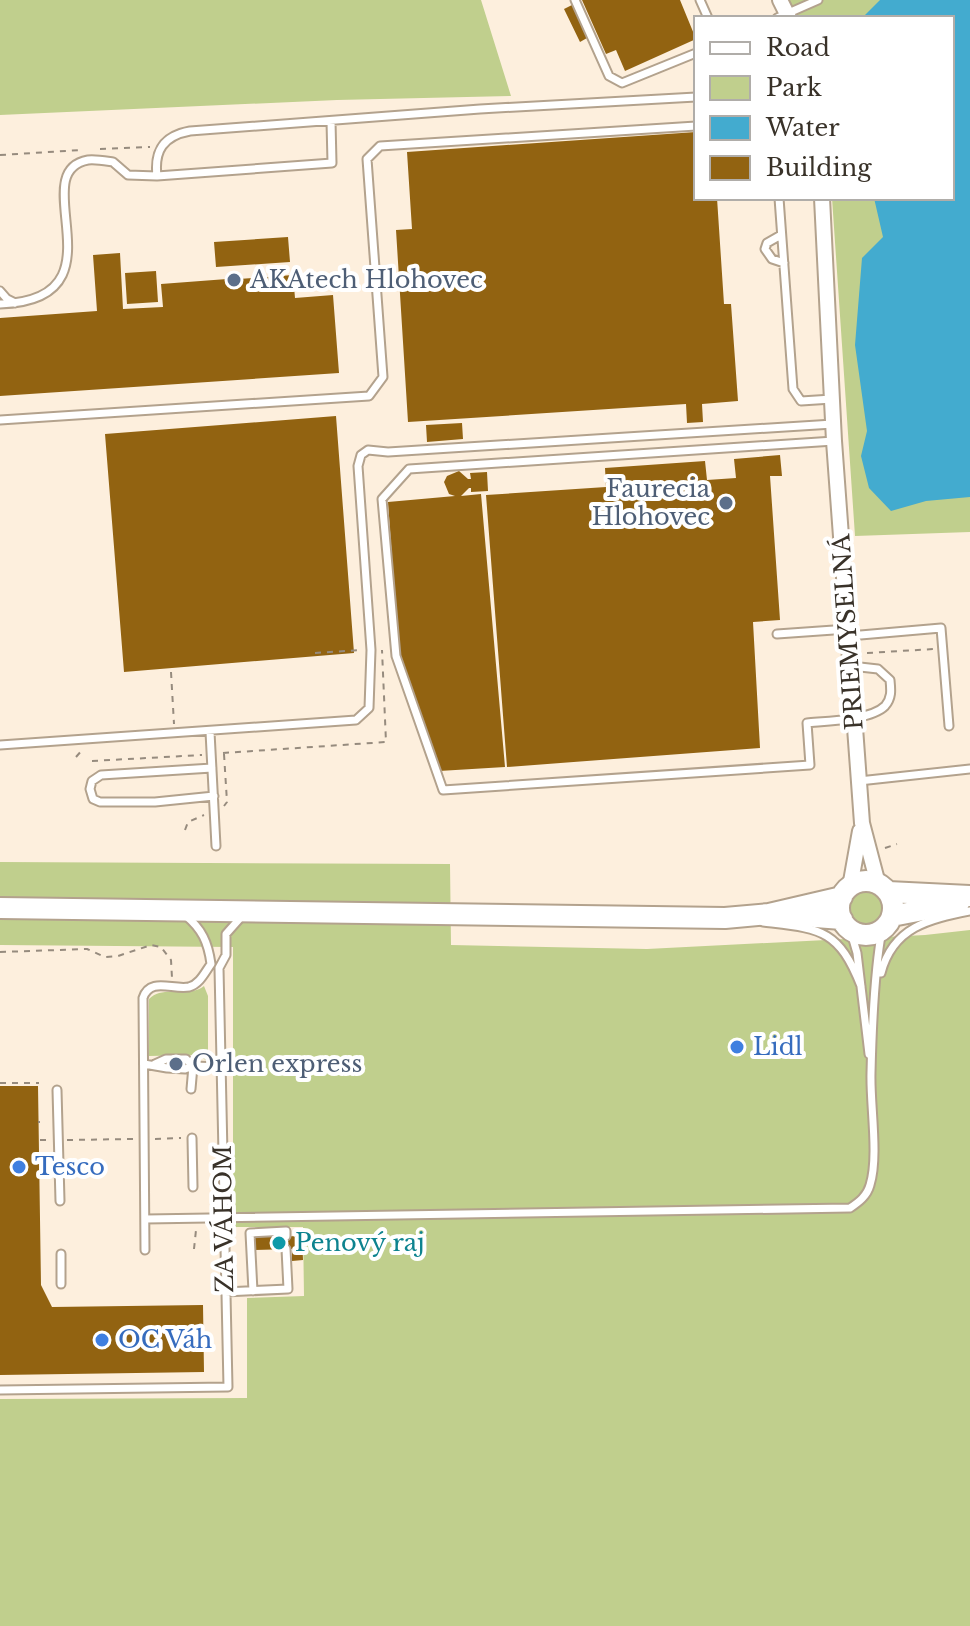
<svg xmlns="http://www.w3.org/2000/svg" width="970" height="1626" viewBox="0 0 970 1626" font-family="'Libre Baskerville',serif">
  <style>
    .green { fill: #c0cf8d }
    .water { fill: #43abcf }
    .building { fill: #926311 }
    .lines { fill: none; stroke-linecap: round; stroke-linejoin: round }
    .lane-casing { stroke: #b3a28d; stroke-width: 11 }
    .street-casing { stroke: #b3a28d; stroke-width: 18 }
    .secondary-casing { stroke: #b3a28d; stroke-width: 24 }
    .path { stroke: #968b7e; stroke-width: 2; stroke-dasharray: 6 6; stroke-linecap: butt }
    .lane { stroke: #fff; stroke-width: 7 }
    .street { stroke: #fff; stroke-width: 14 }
    .secondary { stroke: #fff; stroke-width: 20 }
    .service-dot { fill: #5c6f8a; stroke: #fff; stroke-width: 3 }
    .shop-dot { fill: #3f7fe0; stroke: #fff; stroke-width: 3 }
    .culture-dot { fill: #0f9aa8; stroke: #fff; stroke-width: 3 }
    .labels { text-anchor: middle; stroke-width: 8; stroke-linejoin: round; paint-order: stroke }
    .service-label { font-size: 24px; fill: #4e5e75; stroke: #fff; text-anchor: start }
    .street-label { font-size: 24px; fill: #393229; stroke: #fff }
    .shop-label { font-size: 24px; fill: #366cbe; stroke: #fff; text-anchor: start }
    .culture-label { font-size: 24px; fill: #0d838f; stroke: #fff; text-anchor: start }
  </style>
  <rect width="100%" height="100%" fill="#fdefdd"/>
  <path class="green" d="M0,0H481L511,96L337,100L0,115Z
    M788,0H970V532L855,536L832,198H952V18H797Z
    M0,862L450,864L451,945L647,949L925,935L970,930V1626H0V1399L247,1398V1298L304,1296L303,1227H233V947L0,945Z
    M847 908a19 19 0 1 1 38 0a19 19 0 1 1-38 0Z
    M204,986L208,996V1062L199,1055L149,1056V999C163,984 188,999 204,986Z"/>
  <path class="water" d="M880,0H970V497L926,501L891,511L869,488L861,456L867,431L855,345L862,258L883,237L874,198H952V18H862Z"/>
  <path class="building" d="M582,0H680L696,39L625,71L616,50L606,54Z
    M572,5L587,38L580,42L564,9Z
    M696,132V198H717L724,304H731L738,401L702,404L703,422L687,423L686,404L408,422L396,230L412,229L407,152Z
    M288,237L290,262L216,267L214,242Z
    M120,253L123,309L163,307L161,284L227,279V275L239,274V279L293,275L295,298L333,295L339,373L0,396V318L97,311L93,255Z
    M156,271L158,302L127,304L125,273Z
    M336,416L354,653L124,672L105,434Z
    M462,423L463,439L427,442L426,425Z
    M780,455L782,476H770L780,620L753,622L760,748L507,767L486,495L606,487L605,468L705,461L707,480L736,478L734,459Z
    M459,471L468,479H471L470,473L487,472L488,491L471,492V488H469L461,496L481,494L505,767L439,771L399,656L388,502L455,496L449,494L444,482L447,476Z
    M0,1086H38L41,1285L52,1307L203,1305L204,1372L0,1375Z
    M302,1236L303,1260L292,1261V1249L255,1250V1237Z"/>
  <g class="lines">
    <defs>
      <path id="lane" d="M575,0L609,76L622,83L696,53
        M700,0L708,18
        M777,18L818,0
        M331,121L332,163L157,176C154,151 163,136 190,131L480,109L696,97
        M779,198L793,389L801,401L832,399
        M781,235L767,243L765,249L772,259L784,263
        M0,291L7,299L15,303
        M0,304C128,300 22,172 88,160C95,159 106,161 113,162L128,175L157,176
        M0,420L369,396L383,377L367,159L380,146L696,126
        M834,441L409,469L382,499L396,656L443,790L810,765L807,723C827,721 871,720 885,706C892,698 891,690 890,680L878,669L851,666
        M777,634L848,629
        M849,636L941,628L949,726
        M210,732L216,846
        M0,745L356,720L369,708L371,650L358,466L361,455L368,450L388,452L833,424
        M212,768L101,775L92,781L90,789L93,799L100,802H155L214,796
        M859,781L970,769
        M763,922C820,929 838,928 861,986
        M850,929L857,953L869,1054
        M881,973C893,927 929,919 970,911
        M144,1064L167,1068L185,1069L193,1066L222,1067
        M155,1064L166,1059H186L193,1066
        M191,1089L193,1066
        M57,1090L60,1201
        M192,1138L193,1187
        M146,1219L850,1208C859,1202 867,1196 870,1185C879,1156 870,1105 871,1073C872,1030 874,972 882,930
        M145,1250L143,998C150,977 172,990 189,987C200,984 205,972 211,964C208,942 202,929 185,915
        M61,1254V1284
        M253,1291L250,1233L286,1231V1236
        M225,1292L288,1289L286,1249
        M0,1390L228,1387L219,968L226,955V934L242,916"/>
      <path id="street" d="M780,0L789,18
        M822,198L834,441L862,823L878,884
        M850,887L860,831"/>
      <path id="secondary" d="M839 908a27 27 0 1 1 54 0a27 27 0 1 1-54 0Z
        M888,892L970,896
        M0,908L725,918L769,914L842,897
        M789,915L842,919
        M892,916L959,903"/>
    </defs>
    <use href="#lane" class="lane-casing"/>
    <use href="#street" class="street-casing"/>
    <use href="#secondary" class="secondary-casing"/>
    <path class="path" d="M100,149L150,147
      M0,155L82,150
      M315,653L361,650
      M867,653L934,649
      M171,672L174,724
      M223,753L386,742L382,650
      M224,754L227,802L224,806
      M76,757L83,749
      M92,761L202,755
      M185,830L188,822L204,815
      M885,848L897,844
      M0,952L87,949L105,957L118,956L151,945L161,947L171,960L172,978
      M0,1083H39
      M38,1122H40
      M155,1139L181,1138
      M40,1140H49
      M67,1140L133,1139
      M194,1249L196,1230"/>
    <use href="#lane" class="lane"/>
    <use href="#street" class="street"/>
    <use href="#secondary" class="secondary"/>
  </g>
  <g class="service-dot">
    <circle cx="234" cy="280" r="8"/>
    <circle cx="726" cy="503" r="8"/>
    <circle cx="176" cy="1064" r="8"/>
  </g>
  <g class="shop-dot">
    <circle cx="737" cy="1047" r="8"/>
    <circle cx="19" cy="1167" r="8"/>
    <circle cx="102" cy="1340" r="8"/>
  </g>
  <circle class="culture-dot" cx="279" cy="1243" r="8"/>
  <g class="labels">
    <g class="service-label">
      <text x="250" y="288">AKAtech Hlohovec</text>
      <text x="710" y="497" text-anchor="end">Faurecia<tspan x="710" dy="28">Hlohovec</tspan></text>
      <text x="192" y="1072">Orlen express</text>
    </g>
    <g class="street-label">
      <text transform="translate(848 632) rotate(-94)" y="8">PRIEMYSELNÁ</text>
      <text transform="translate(224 1219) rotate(-91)" y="8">ZA VÁHOM</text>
    </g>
    <g class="shop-label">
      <text x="753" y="1055">Lidl</text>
      <text x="35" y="1175">Tesco</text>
      <text x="118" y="1348">OC Váh</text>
    </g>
    <g class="culture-label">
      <text x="295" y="1251">Penový raj</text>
    </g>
  </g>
  <rect x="694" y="16" width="260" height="184" fill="#ffffff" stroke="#b0ada9" stroke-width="2"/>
  <rect x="710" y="42" width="40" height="12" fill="#ffffff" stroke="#b0ada9" stroke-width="2"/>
  <text x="766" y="56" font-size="24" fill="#393229">Road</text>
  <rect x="710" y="76" width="40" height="24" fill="#c0cf8d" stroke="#b0ada9" stroke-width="2"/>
  <text x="766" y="96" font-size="24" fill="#393229">Park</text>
  <rect x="710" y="116" width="40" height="24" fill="#43abcf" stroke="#b0ada9" stroke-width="2"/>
  <text x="766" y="136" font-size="24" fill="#393229">Water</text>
  <rect x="710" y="156" width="40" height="24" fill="#926311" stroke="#b0ada9" stroke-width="2"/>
  <text x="766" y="176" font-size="24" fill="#393229">Building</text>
</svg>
